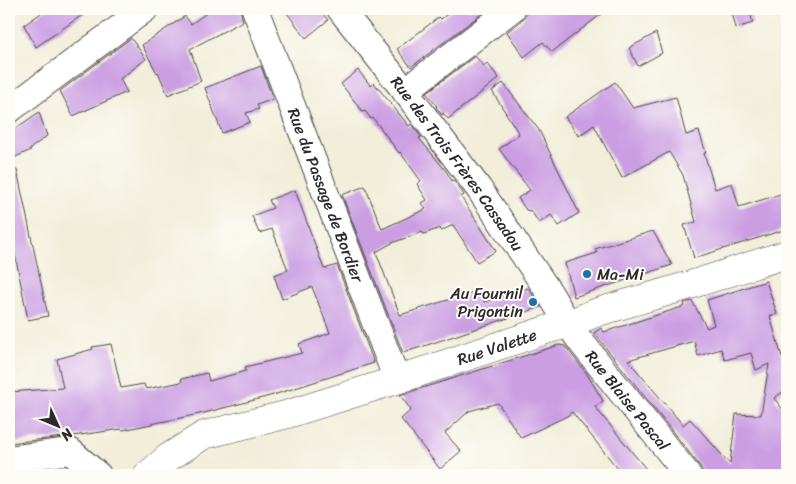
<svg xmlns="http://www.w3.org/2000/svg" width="796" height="484" viewBox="0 0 796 484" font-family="Sriracha,sans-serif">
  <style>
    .building { fill: #cb9ee3; fill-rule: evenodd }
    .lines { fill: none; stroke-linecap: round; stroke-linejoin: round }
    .minor-casing { stroke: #494845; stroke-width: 28 }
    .major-casing { stroke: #494845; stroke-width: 29 }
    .minor { stroke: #fff; stroke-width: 26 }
    .major { stroke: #fff; stroke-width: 28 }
    .poi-dot { fill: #1f6fb2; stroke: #fdfcf7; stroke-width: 2 }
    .labels { text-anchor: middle; stroke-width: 4; stroke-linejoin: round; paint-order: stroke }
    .street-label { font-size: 16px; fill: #2b2b2b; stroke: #fdfcf7 }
    .poi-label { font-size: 16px; fill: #2b2b2b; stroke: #fdfcf7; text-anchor: start }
  </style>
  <rect width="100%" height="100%" fill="#fdfcf7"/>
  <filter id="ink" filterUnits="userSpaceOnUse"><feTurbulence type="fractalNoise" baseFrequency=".02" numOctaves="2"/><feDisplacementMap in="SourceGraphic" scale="10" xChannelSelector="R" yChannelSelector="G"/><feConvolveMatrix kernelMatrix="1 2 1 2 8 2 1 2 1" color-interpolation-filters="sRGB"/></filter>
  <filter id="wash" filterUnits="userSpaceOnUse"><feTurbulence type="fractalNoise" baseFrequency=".0096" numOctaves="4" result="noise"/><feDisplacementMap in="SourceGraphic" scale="20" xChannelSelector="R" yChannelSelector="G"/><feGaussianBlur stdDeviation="1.12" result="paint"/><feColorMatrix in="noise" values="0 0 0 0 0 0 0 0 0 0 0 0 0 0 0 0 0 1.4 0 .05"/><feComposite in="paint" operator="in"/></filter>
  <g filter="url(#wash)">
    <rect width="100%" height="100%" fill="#f2eeda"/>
    <g id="blocks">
      <path class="building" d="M47,9H91L36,47L24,25Z
        M212,9H240L243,21L190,49L201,81L168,95L158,72L157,73L142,45L185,16L191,24Z
        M284,9H319L328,20L306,38Z
        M454,9H488L411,67L397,49L439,17L441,19Z
        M527,9H608L552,52L543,42L524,57L507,32L521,21L526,15Z
        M731,9H749L753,23L736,28Z
        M656,33L662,53L638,66L629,48Z
        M131,38L146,59L120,79L127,92L73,116L60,91Z
        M475,56L484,66L487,63L499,78L448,119L443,113L442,115L436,107L437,106L426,93Z
        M261,66L273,99L257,105L259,109L246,113L250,122L222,133L205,88Z
        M358,70L371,86L374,83L409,126L411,124L421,137L419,138L446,171L452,181L453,180L460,189L464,195L461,197L496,251L477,262L453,225L441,231L440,228L424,234L422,232L392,243L376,252L400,315L480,290L484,302L528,288L541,307L403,353L342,195L365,186L382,229L426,209L422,203L427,200L417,184L421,181L400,152L399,153L373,118L371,119L365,111L363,112L341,84Z
        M615,82L633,108L676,97L686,135L699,131L706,153H704L715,189L732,183L739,207L787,192V229L694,258L684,225L696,222L683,175L669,152L622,178L594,125L579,136L565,117Z
        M503,83L539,130L579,213L559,226L551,215L539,223L531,211L526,210L518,198L530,190L499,149L519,134L492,91Z
        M39,112L47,136L31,148V150L9,160V133Z
        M9,170H17L48,316L28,320L9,224Z
        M295,190L324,269L337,265L374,363L270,396L204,413L123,430L122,429L73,436L9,443V392L63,388L57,359L93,349L92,347L111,344L121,388L144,384L146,389L182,382L181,379L207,373L209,381L246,371L245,367L302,353L299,344L330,333L312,287L282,299L274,275L288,270L272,229L259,233L252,216L273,208L269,200Z
        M653,231L672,265L574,297L565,263L597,253L595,249Z
        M766,281L777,314L770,316L782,357L787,354V389L774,398L787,415V475H703V472L700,466L594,333L601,328L604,332L685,306L684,303L692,301L707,328L714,325L707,300ZM694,341L698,356L721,349L725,360L751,353L756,370L769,364L761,415L736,414L730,464L690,419L683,425L628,360Z
        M559,345L565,346L587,374L603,401L595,407L651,475H623L572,412L567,416L521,438L498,403L469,411L445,433L461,451L440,469L401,419L411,410L400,395Z"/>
    </g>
  </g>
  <g filter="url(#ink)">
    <use href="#blocks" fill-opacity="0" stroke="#494845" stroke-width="1"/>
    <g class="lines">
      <defs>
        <g id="minor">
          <path id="s1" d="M255,9L397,380"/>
          <path id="s2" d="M340,9L405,91L479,189L549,292L568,324L581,342L688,475"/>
          <path d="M405,91L512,9"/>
          <path d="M9,110L145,9"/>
          <path d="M9,459L70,451L98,475"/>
        </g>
        <g id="major">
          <path id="s3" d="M148,475L169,457L204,435L285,415L397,380L546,330L568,324L598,312L690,285L787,254"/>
        </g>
      </defs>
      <use href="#minor" class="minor-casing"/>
      <use href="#major" class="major-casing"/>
      <use href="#minor" class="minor"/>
      <use href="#major" class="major"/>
    </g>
  </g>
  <g class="poi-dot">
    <circle cx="587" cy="274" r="5"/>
    <circle cx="533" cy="302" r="5"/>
  </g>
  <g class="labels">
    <g class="street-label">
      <text dy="6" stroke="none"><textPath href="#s2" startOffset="194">Rue des Trois Frères Cassadou</textPath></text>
      <text dy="6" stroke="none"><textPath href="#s1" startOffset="199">Rue du Passage de Bordier</textPath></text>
      <text dy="6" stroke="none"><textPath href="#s3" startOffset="375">Rue Valette</textPath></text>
      <text dy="6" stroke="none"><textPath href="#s2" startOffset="486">Rue Blaise Pascal</textPath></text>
    </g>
    <g class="poi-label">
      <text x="597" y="280">Ma-Mi</text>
      <text x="523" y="299" text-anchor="end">Au Fournil<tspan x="523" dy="18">Prigontin</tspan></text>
    </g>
  </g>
  <rect width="796" height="484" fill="none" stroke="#fdfcf7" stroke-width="30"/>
  <g transform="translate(58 426) rotate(134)" stroke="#fdfcf7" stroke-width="4" paint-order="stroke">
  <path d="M0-4L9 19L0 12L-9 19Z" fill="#2b2b2b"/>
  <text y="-8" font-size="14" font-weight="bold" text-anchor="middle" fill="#2b2b2b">N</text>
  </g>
</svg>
